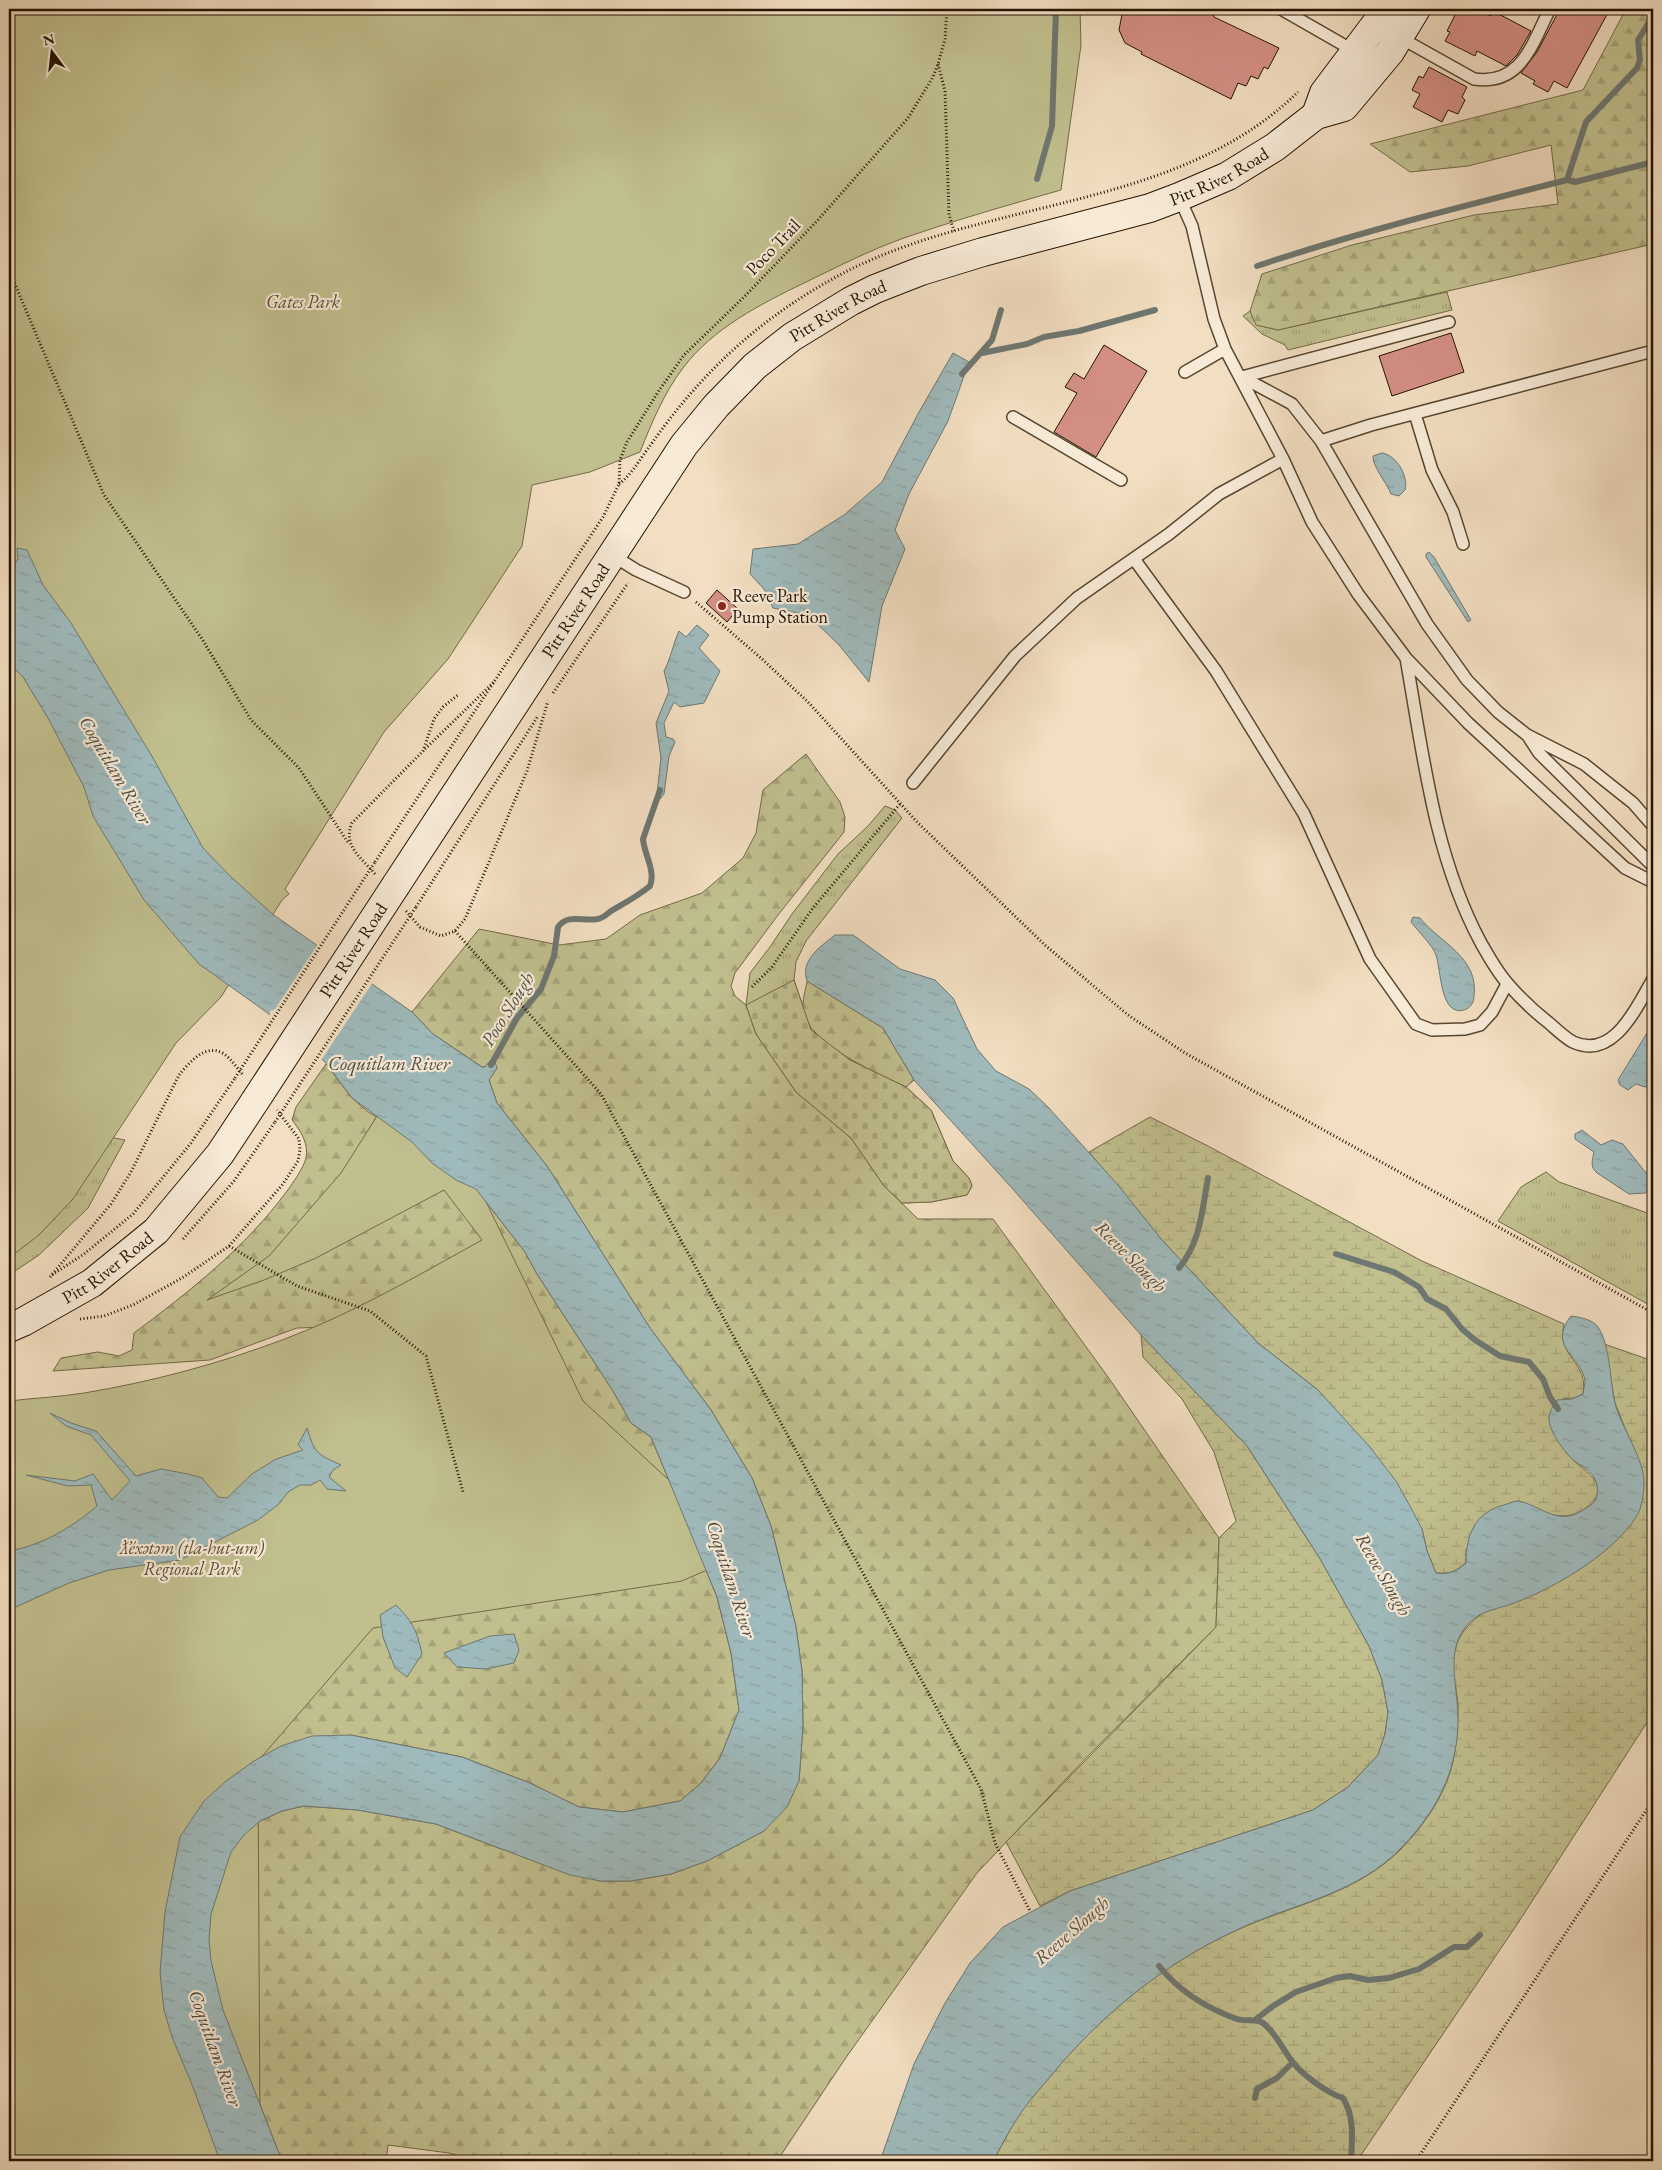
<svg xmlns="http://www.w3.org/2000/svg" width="1662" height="2170" viewBox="0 0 1662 2170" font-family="'EB Garamond',serif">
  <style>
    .grass { fill: url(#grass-tufts); stroke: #726947 }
    .forest { fill: url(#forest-firs); stroke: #726947 }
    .wetland { fill: url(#wetland-marsh); stroke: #726947 }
    .cemetery { fill: url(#cemetery-stones); stroke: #726947 }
    .park { fill: #c1bf8e; stroke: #726947 }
    .water { fill: url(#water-ripples); stroke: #6e7771 }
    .pier { fill: #f2dec1 }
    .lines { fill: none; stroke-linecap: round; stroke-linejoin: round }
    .stream { stroke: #6e7771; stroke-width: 6 }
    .building { fill: #d48f85; stroke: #241300 }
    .lane-casing { stroke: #584630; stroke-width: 14 }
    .secondary-casing { stroke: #241300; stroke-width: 30 }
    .path { stroke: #241300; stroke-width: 3; stroke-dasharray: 1 2.5; stroke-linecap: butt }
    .lane { stroke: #f7ead7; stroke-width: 11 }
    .secondary { stroke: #f7ead7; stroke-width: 28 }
    .secondary-bridge-casing { stroke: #241300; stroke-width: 30; stroke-linecap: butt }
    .path-bridge { stroke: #241300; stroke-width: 3; stroke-dasharray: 1 2.5; stroke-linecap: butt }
    .secondary-bridge { stroke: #f7ead7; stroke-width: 28 }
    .poi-dot { fill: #8f2418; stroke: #f7ead7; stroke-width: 2 }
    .labels { text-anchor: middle; stroke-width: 4.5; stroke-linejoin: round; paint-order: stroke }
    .street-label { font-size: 18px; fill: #241300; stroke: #f7ead7 }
    .park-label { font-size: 18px; font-style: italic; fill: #5b4f32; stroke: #f7ead7 }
    .poi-label { font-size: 18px; fill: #241300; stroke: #f7ead7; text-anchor: start }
    .water-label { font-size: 19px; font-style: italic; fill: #4f4d42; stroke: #f7ead7 }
  </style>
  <defs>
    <pattern id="grass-tufts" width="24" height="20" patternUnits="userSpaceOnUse" patternTransform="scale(1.25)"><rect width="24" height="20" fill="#c1bf8e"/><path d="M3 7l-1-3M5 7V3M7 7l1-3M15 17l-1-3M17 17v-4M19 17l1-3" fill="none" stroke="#a6a379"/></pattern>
    <pattern id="forest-firs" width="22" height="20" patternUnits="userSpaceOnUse" patternTransform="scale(1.25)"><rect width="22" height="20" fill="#c1bf8e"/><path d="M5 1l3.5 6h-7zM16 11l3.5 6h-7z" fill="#a6a379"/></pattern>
    <pattern id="wetland-marsh" width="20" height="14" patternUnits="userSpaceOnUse" patternTransform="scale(1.25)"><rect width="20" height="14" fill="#c1bf8e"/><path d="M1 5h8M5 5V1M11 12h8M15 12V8" fill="none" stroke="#a6a379"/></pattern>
    <pattern id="cemetery-stones" width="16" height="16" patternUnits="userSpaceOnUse" patternTransform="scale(1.25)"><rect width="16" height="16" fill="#c1bf8e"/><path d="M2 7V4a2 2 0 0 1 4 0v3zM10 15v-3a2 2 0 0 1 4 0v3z" fill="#a6a379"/></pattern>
    <pattern id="water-ripples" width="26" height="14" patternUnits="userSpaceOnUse" patternTransform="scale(1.25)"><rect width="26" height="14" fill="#9fbabc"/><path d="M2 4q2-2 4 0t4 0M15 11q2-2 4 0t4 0" fill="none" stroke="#899fa0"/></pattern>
  </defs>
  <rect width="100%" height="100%" fill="#f2dec1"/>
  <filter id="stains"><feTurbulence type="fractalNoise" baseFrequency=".004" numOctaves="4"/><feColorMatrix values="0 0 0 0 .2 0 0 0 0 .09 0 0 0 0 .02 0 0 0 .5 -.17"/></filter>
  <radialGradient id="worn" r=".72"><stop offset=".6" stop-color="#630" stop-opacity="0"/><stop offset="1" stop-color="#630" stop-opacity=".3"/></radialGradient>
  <path class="grass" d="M1447,292L1452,310L1288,350L1285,345L1262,334L1243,316L1250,311L1257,325L1278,330Z
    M885,806L895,810L902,818L806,941L796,962L794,980L811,1030L850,1060L906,1087L931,1110L953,1161L969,1178L972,1186L967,1195L931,1202L902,1203L756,1034L746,1005L750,973L770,947L792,914L838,854L868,826Z
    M9,1118L125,1140L88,1208L39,1255L9,1275Z
    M1546,1172L1559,1182L1653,1215V1307L1498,1221L1521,1187Z"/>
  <path class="forest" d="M1626,9H1653V244L1278,330L1256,325L1250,311L1262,274L1352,245L1474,215L1558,204L1551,145L1468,166L1410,172L1370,144L1583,90Z
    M806,754L840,802L845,817L844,832L778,915L735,973L731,986L735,996L746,1005L756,1034L796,1092L851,1138L884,1186L918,1219H993L1108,1377L1219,1538L1216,1627L1085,1759L977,1873L845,2059L777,2161H475L449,2153L388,2145L386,2161H282L223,2010L244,1835L260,1821L282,1811L304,1806L358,1810L436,1824L501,1849L600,1881H631L671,1874L707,1861L764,1831L799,1781L803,1726L802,1671L796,1627L771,1526L752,1478L711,1410L650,1328L547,1166L497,1103L489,1080L497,1068L491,1060L485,1067H482L433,1034L412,1012L479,929L559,945L606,939L640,915L702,893L743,858L756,833L763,790Z
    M807,981L883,1028L914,1080L906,1087C877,1073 807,1044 803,1009C802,1000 806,989 807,981Z
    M326,1064L352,1098L367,1111L394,1128L476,1189L525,1252L537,1274L613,1391L631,1423L651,1437L717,1597L731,1653L739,1710L720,1758L701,1783L680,1801L623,1812L579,1807L530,1783L462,1757L351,1735L254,1761L220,2161H9V1776L334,1327L297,1328L210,1360L53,1371L61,1358L98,1352L119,1356L132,1350L134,1333C189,1292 246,1247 287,1191C294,1181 303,1169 306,1158C309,1143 300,1130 292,1120L296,1107Z"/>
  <path class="wetland" d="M1150,1117L1208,1146L1422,1261L1564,1324C1556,1358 1589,1361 1583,1394L1572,1399L1564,1398L1549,1417C1551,1432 1561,1447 1571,1458C1588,1475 1616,1487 1583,1510C1562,1524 1538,1510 1517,1501L1466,1549V1562C1457,1571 1449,1575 1436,1573L1427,1551L1422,1529L1318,1390L1258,1343L1162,1240L1089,1152Z
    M1141,1335L1247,1446L1319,1557L1369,1646L1382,1680L1388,1712L1385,1734L1378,1755L1348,1787L1313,1810L1070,1891L1040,1906L1006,1842L1216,1627L1219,1538L1236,1521L1214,1452L1182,1399L1143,1357Z
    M1604,1344L1653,1361V1713L1518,1923L1357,2161H1137L1126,2155L1113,2161H993C1001,2147 1008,2133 1016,2119C1026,2103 1041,2088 1053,2073C1107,2009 1173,1956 1251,1924C1303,1903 1358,1891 1399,1851C1424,1826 1448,1792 1454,1756C1457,1739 1458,1721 1458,1705C1457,1690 1452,1675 1453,1661C1454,1640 1467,1624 1483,1613L1577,1570L1601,1554L1640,1466L1615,1403Z"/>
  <path class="cemetery" d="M794,980L811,1030L850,1060L906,1087L931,1110L953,1161L969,1178L972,1186L967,1195L931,1202L902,1203L884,1186L851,1138L796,1092L756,1034L746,1005Z"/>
  <path class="park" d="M9,9H1080L1081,45L1061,190C1008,205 956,220 904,238C870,250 837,267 804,283C761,304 713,328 683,368C664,393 652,422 640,452L590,472L532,485L522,546L448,659L384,732L285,889L289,894L282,900L221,997L176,1043L73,1199L39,1235L9,1258Z
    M415,1056L583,1401L721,1528L716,1566L682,1581L373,1628L258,1761L260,2136L249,2161H9V1401C34,1398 59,1397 84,1393C151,1382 218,1364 282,1340C352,1314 417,1276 482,1240L444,1190L316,1258L264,1280L207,1300L269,1256L341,1173Z"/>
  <path class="water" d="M953,353L969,362L948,421L909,494L895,530L905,549L882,606L869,682L839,645L808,615L773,608L764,589L750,574L753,549L798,544L844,515L882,482L919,412Z
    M1382,453C1396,455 1409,476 1405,490L1399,496L1391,494C1387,483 1372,466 1373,456Z
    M17,548L27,550L43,585L71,623L153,758L203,848L229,875L271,913L412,1012L433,1034L482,1067H485L491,1060L494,1059L497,1068L489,1080L497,1103L547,1166L650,1328L711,1410L752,1478L771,1526L796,1627L802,1671L803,1726L799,1781L787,1807L764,1831L707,1861L671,1874L631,1881H600L570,1875L436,1824L358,1810L304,1806L282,1811L260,1821L244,1835L231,1852L211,1914L209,1939L211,1961L223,2010L282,2161H220L193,2087L172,2037L164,2010L160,1973L165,1912L180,1837L204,1801L226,1781L254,1761L281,1746L312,1736L351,1735L462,1757L530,1783L579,1807L623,1812L680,1801L701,1783L720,1758L739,1710L731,1653L717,1597L651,1437L631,1423L613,1391L537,1274L525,1252L476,1189L456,1180L432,1163L412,1142L352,1098L325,1062L283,1024L199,964L144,900L93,816L84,787L48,718L23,677L9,663V566H13L18,559Z
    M1429,552L1434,557L1471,620L1468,622L1426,557V554Z
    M697,625L709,635L699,648L720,671L704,703L680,707L674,702L664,723L666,737L673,739L675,742L669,756L664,794L660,799L657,794L661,758L656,723L669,691L664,671C671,658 673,644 679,631L686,637Z
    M1413,917L1420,918C1440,943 1479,957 1474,996C1474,1002 1471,1008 1464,1010C1440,1017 1441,969 1436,955C1433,946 1418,931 1411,922Z
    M835,935H853L900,969L935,980L953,998L977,1049L996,1071L1029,1089L1048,1107L1118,1185L1162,1240L1258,1343L1318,1390L1369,1446L1396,1481L1410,1506L1422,1529L1427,1551L1436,1573C1449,1575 1457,1571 1466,1563C1466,1535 1475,1512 1504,1505C1508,1504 1514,1501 1518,1501C1541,1505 1557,1527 1583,1510C1586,1508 1592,1505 1595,1501C1599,1494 1598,1483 1593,1476C1588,1469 1579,1465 1572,1459C1563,1450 1548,1430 1549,1417C1550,1410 1554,1405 1557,1400L1572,1399L1583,1394C1583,1390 1585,1386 1585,1382C1583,1356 1546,1348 1571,1316C1579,1317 1592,1319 1598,1327C1610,1344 1610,1382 1615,1403C1621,1427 1644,1459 1644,1482C1644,1492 1642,1509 1636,1517C1614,1553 1553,1589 1514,1603C1499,1609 1482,1610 1470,1622C1447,1645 1455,1674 1457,1702C1459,1719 1458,1739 1454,1756C1447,1791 1425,1824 1400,1849C1359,1891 1303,1902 1250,1924C1173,1957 1108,2008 1054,2072C1042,2087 1027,2102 1017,2119C1008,2132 1001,2147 993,2161H880L914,2064L945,2003L970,1963L1003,1927L1070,1891L1313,1810L1348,1787L1378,1755L1385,1734L1388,1712L1382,1680L1369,1646L1319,1557L1247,1446L1141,1335L1011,1187L914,1080L883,1028L807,981C800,960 820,947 835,935Z
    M1647,1033L1653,1035V1075L1649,1086L1645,1087L1636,1084L1628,1090L1620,1085L1618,1080Z
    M1582,1130L1601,1145L1612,1140L1623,1144L1650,1178V1190L1645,1193L1629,1194L1597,1173C1590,1167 1592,1161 1594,1152L1575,1139V1134Z
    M50,1413L71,1423L96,1431L136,1476L161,1469L188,1474L202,1478L218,1497L227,1498L252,1474L276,1459L303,1450L298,1445L307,1428C315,1454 317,1454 341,1465L333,1470L329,1477L346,1491L327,1489L320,1480L311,1485H300L288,1492L279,1504L258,1520L180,1560L109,1570L69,1583L9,1610V1551C43,1545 71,1528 97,1506L91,1485L68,1486L26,1475L75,1481L93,1474L112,1500L130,1481L91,1435L66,1426Z
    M396,1605C413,1622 417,1631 422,1654L407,1677L395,1668L383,1637L380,1615Z
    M514,1634L519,1650L514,1663L486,1669L457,1667L444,1653L490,1636Z"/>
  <path class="pier" d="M318,944L373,982L320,1062L270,1018V1011L275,1009Z"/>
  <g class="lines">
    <path class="stream" d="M1037,179L1052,126L1056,9
      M1567,180L1575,182L1653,162
      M1257,266C1359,232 1463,206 1567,180L1586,122L1637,68L1640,60L1638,40L1653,16
      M982,353L1027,344L1044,337L1079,331L1155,310
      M962,374L992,340L1001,310
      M491,1065L517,1018L541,989L554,956L558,927C568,913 584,922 598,919C603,918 607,914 611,911C625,903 638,896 650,886C656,871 644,854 643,839L660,790
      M1336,1254L1394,1272L1419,1287L1427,1299L1446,1309L1462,1329L1475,1340L1500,1356L1529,1362L1543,1379L1550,1397L1558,1409
      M1179,1268C1201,1241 1202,1210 1208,1178
      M1159,1966C1179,1991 1206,2008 1237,2019C1246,2022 1255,2018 1263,2023C1274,2031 1283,2049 1291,2060C1301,2074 1327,2093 1343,2098C1355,2118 1352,2139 1351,2161
      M1255,2020L1273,2006L1296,1992L1336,1978L1350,1976L1368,1980L1389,1978L1419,1969L1454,1947H1467L1480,1935
      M1255,2098L1257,2089L1277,2078L1292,2063"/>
  </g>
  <path class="building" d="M1123,9H1210L1214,17L1279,48L1268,69L1264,67L1258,79L1251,76L1246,86L1238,83L1231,99L1141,54L1142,52L1125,43L1119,30Z
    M1458,9H1475L1491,16L1493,11L1531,31L1517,55L1506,66L1477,51L1475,56L1445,41L1450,32L1447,31Z
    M1560,9H1610L1567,88L1554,81L1548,92L1533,84L1535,81L1521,73L1537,52Z
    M1429,67L1467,87L1462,97L1465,100L1458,114L1448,110L1442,122L1413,107L1420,94L1412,90L1419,76L1423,78Z
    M1451,333L1464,372L1392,396L1379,356Z
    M1104,345L1147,371L1096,457L1054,432L1077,393L1065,387L1074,373L1084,379Z
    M717,590L738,609L727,622L706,603Z"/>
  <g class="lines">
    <defs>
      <path id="lane" d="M1281,9L1356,52
        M1399,37L1474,79C1522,86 1532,43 1550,9
        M1179,197L1192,226L1214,319L1225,349L1283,459L1312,522L1358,594L1406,658L1468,723L1625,868L1653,882
        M1185,372L1225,349
        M1242,377L1292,404L1321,441L1427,624L1467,680L1498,712L1527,735L1584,764L1633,803L1653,826
        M1242,377L1449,322
        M1415,414L1432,470L1453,512L1463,544
        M1013,417L1121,480
        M1321,441L1371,425L1653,351
        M612,555L636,570L684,592
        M1134,559L1216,671L1304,814L1370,959L1416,1024L1432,1030L1465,1029L1480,1025L1492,1012L1507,984
        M1406,658C1423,754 1434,856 1481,943C1489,957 1497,972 1508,984C1520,998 1535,1012 1549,1023C1556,1029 1565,1038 1573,1042C1614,1061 1637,1006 1653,979
        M1528,736L1539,753L1653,866
        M913,783L1015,656L1077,598L1169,534L1219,494L1283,459"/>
      <g id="secondary">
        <path d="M1316,115L1324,93L1387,9"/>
        <path id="s1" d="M396,885L684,445L716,406L755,366L792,337L851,301L875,289L921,271L983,252L1150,208L1179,197L1228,176L1275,147L1316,115L1344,107L1390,52L1416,9"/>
        <path id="s2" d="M9,1328L23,1322L92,1283L156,1231L220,1154L255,1101"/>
      </g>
    </defs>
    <use href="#lane" class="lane-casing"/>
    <use href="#secondary" class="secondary-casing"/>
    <path class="path" d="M938,64L945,91L949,215L954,231
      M9,270L104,495L202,639L251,720L299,768L349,844
      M619,484C631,475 638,462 647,450C661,430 676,410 692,392C733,345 781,307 836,277C982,197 1174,213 1298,92
      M696,602L762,659L808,702L918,823L1046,946L1128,1015L1185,1053L1653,1313
      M553,693L628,583
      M425,749L494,682
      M375,862L603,517L619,484L620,460L627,442L658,392L684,355L745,296L817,221L908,118L933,77L938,64L945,39L947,9
      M375,874C362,858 342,846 352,823L423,751L434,719L443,707L459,694
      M416,907L538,716
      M406,911L420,927L441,936L455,931L465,919L527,771L548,701
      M455,931L601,1094L981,1789L995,1843L1030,1911
      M752,987L772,967L813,908L900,804
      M183,1239L234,1181L275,1122
      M229,1246L297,1286L370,1311L426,1356L463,1492
      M52,1275L84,1254L133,1214L191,1143L235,1078
      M50,1277L111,1204L131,1172L179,1075C189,1063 206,1042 224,1054C231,1059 237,1068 243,1075
      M80,1319L104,1316L133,1305L182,1278L229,1246L283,1184L298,1161L300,1150L299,1139L277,1110
      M1416,2161L1653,1800"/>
    <use href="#lane" class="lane"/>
    <use href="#secondary" class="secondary"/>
    <defs>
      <g id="secondary-bridge">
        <path id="s3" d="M255,1101L396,885"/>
      </g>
    </defs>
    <use href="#secondary-bridge" class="secondary-bridge-casing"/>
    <path class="path-bridge" d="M235,1078L375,862
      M275,1122L416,907"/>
    <use href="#secondary-bridge" class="secondary-bridge"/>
  </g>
  <circle class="poi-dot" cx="722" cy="606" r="5"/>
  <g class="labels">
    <g class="street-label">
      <text dy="6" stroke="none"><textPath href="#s1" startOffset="1138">Pitt River Road</textPath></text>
      <text transform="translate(773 247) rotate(-46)" y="6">Poco Trail</text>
      <text dy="6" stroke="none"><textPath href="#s1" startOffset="732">Pitt River Road</textPath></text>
      <text dy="6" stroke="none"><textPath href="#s1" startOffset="328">Pitt River Road</textPath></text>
      <text dy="6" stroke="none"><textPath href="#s3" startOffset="180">Pitt River Road</textPath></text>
      <text dy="6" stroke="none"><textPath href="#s2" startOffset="116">Pitt River Road</textPath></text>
    </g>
    <g class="park-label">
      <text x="303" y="308">Gates Park</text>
      <text x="192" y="1554">ƛ̓éxətəm (tla-hut-um)<tspan x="192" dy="21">Regional Park</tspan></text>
    </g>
    <g class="poi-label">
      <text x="732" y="602">Reeve Park<tspan x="732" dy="21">Pump Station</tspan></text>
    </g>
    <g class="water-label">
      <text transform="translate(116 770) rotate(59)" y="7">Coquitlam River</text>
      <text transform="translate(507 1009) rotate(-58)" y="7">Poco Slough</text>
      <text x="389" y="1070">Coquitlam River</text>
      <text transform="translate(1131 1256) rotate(45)" y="7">Reeve Slough</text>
      <text transform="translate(1384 1574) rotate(60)" y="7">Reeve Slough</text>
      <text transform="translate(732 1579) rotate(72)" y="7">Coquitlam River</text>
      <text transform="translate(1071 1930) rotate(-41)" y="7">Reeve Slough</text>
      <text transform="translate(216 2048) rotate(70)" y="7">Coquitlam River</text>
    </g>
  </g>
  <rect width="1662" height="2170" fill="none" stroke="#f2dec1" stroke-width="30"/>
  <rect x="10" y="10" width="1642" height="2150" fill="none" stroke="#241300" stroke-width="2.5"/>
  <rect x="15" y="15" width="1632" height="2140" fill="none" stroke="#241300"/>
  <g transform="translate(52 52) rotate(345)" stroke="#f7ead7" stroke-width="4" paint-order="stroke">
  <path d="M0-4L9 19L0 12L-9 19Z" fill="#241300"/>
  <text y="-8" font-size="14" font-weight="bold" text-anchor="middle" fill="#241300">N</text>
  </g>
  <rect width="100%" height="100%" filter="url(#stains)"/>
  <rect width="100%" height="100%" fill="url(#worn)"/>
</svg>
